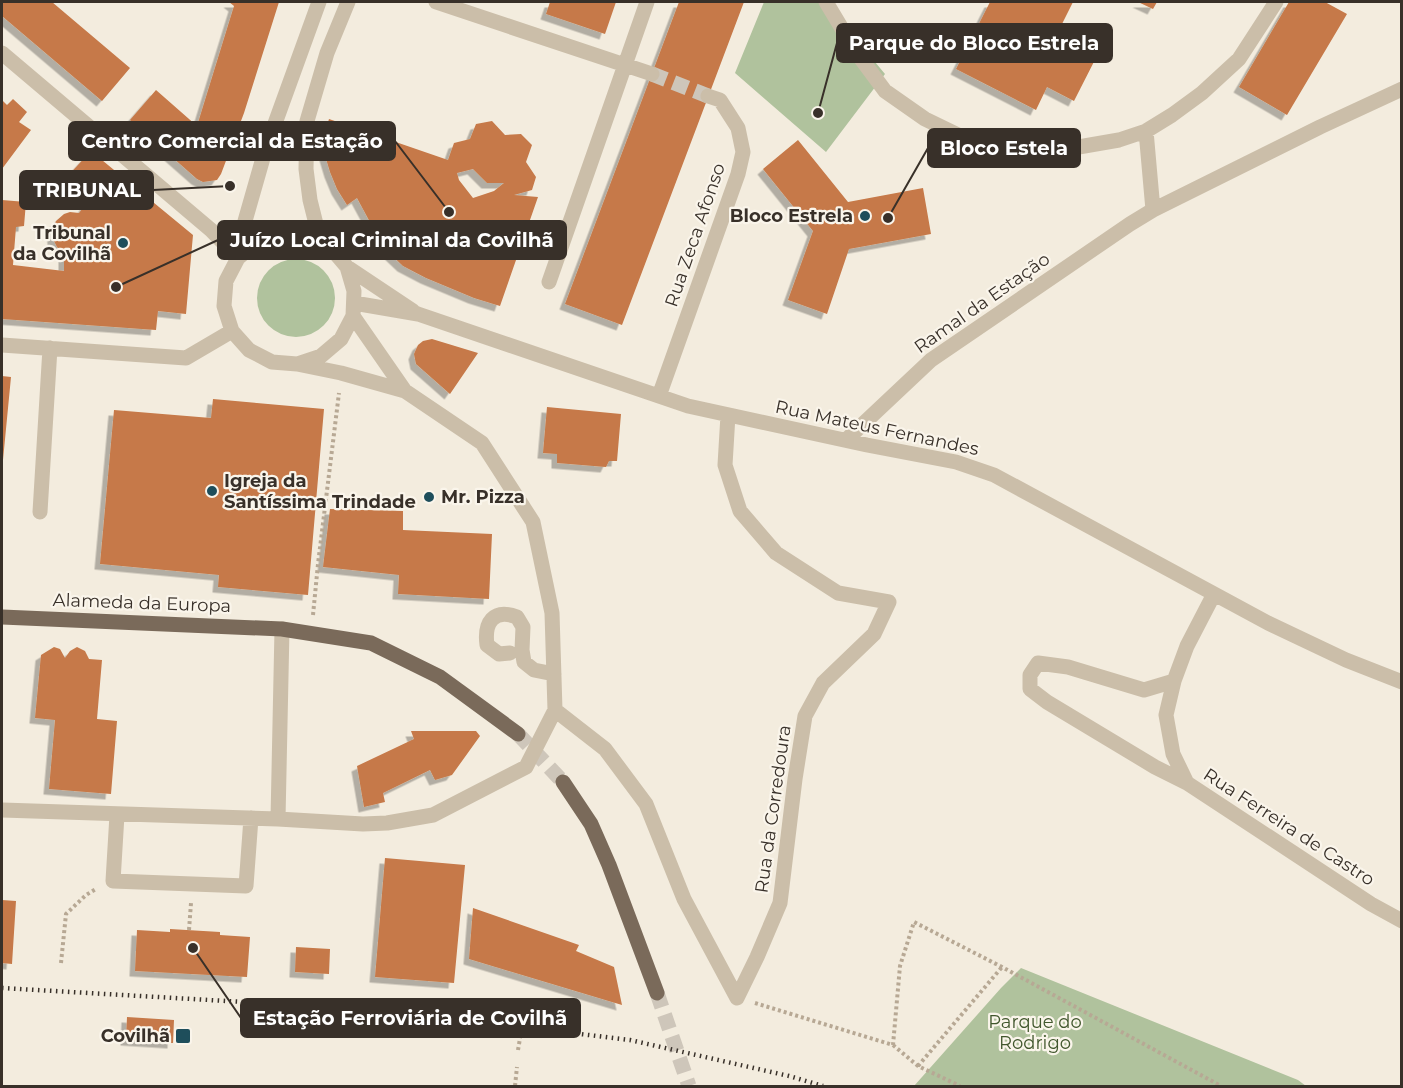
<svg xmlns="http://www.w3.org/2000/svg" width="1403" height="1088" viewBox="0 0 1403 1088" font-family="Montserrat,sans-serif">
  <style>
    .green { fill: #b0c29d }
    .building { fill: #c67948; fill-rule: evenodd; filter: url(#shadow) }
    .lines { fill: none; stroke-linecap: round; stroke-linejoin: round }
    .minor-tunnel { stroke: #cec6ba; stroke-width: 15; stroke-dasharray: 15 8; stroke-linecap: butt }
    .major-tunnel { stroke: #cec6ba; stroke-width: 15; stroke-dasharray: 15 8; stroke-linecap: butt }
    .path { stroke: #b7a894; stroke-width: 4; stroke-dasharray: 3 3; stroke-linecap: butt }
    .minor { stroke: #cbbea9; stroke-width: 15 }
    .major { stroke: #7a6a5a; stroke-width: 15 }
    .rail { stroke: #383029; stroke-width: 4.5; stroke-dasharray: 1.5 4.5; stroke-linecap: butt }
    .poi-dot { fill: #1e4e5b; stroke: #faf5eb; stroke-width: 2 }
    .labels { text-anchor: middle; stroke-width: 4.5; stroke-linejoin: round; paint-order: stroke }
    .poi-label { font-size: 18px; font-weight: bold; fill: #383029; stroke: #faf5eb; text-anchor: end }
    .street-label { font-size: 18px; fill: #383029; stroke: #faf5eb }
    .park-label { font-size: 18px; fill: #41572d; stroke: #faf5eb }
    .leader { fill: none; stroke: #383029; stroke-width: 2 }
    .callout-dot { fill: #383029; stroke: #faf5eb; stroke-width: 2 }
    .callout { fill: #383029; stroke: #383029; stroke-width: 2 }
    .callout-label { font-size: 20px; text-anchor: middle; font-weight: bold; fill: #fff }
  </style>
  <defs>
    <filter id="shadow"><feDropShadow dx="-5.5" dy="5.5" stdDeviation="0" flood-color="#0004"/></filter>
  </defs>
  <rect width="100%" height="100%" fill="#f3ecde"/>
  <path class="green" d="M764,2H825L885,74L826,152L735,73Z
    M257 298a39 39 0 1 1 78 0a39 39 0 1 1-78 0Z
    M1021,968L1298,1080L1306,1086H914L1001,988Z"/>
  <path class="building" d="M2,2H52L130,68L102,101L2,16Z
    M229,2H279L244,113L221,174L217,180L203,182L197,179L130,120L156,90L197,126L234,6Z
    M550,2H616L605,34L546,14Z
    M679,2H744L622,325L565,304Z
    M990,2H1073L1062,24L1103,44L1074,101L1047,87L1036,110L956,69Z
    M1138,2H1157L1153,9Z
    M1289,2H1325L1347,14L1287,115L1239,87Z
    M13,99L27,112L19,122L31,130L2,169V100L7,105Z
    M329,119L448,160L454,143L470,139L476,124L492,121L505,135L521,134L532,145L526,162L536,177L532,190L514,195L538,197L500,306L474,298L426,278L403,266L384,248L357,198L347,205L337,189L330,172L324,152L325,132ZM473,169L487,183H504L494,191L473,198L459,180L457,173Z
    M798,140L848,202L923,188L931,234L849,249L827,314L788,300L813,231L763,169Z
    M91,151L193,235L186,314L158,311L156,330L2,319V200L26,202L24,226L16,227L13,265L64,271V253L57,247L53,239L52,229L56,221L64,214L70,212L79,213L89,200L64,180Z
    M432,339L478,353L450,394L416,364L414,354L418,345L423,341Z
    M2,376L11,377L3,460L2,459Z
    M213,399L324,409L308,595L218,587L219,575L100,564L114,410L211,418Z
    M547,407L621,414L617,461H609L606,467L557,463V454L543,453Z
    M330,509L403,511V530L492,534L489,599L398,594L399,575L323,567Z
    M54,647L60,649L65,658L70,651L77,647L85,651L89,659L102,660L97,719L117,721L111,794L49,789L55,720L35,718L41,655Z
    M411,731H476L480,736L452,775L435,780L430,770L383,793L385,802L364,807L357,766L414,739Z
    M385,858L465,865L454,983L375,977Z
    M2,900L16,901L12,964L2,963Z
    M473,908L579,945L576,951L614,967L622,1005L469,959Z
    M170,929L220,932V935L250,937L247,977L135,971L137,930L170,932Z
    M296,947L330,949L329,974L295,972Z
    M127,1017L174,1020L173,1043L126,1040Z"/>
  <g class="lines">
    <path class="minor-tunnel" d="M652,74L708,96"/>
    <path class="major-tunnel" d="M518,734L563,782
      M657,993L689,1086"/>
    <path class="path" d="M313,615L318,564L339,393
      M189,930L191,903
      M61,963L66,914L86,895L96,889
      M755,1003L893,1045L900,966L914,922L1002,967L1221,1086
      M893,1045L918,1066L960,1086
      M518,1050L523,1021
      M918,1066L1002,967
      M515,1086L517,1067"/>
    <path class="minor" d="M436,2L652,74
      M826,2L856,52L885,91L925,119L958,135L1014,146L1067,149L1119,140L1146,131L1172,115L1202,93L1239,59L1276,2
      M2,53L211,230L238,258
      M1146,131L1153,210
      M282,233L319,236L330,247L347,267L354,291L353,316L341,339L321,356L297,364L272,362L249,350L232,331L224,306L226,281L238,258L258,241Z
      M319,236L310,200L306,169L307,121L327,53L348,2
      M247,250L245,221L265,151L319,2
      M347,267L413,311
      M549,282L647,2
      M354,303L418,314L688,406L867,445L956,462L994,475L1268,623L1346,660L1402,682
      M353,316L405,391
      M2,345L186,358L232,331
      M659,396L738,174L743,152L738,128L720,100L708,96
      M728,415L725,465L740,511L776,553L838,593L889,602L874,634L823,683L805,716L795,779L780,903L757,957L737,998
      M846,440L931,360L1130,224L1153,210L1320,127L1402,89
      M40,512L50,348
      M1214,594L1187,646L1174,681L1166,715L1173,754L1187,783L1371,904L1402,921
      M510,653L499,654L487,645C484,623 493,608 517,617L523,627L522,650L524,662L534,670L554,674
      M1174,681L1144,690L1068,667L1038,663L1030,675V689L1047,702L1155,767L1187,783
      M555,710L605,749L646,804L684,899L737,998
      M2,810L278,819L363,824L387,823L433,815L526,767L555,710L552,613L533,522L482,443L405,391L341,373L297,364
      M117,815L113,881L246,886L251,818
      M278,819L282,629"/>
    <path class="major" d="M2,617L282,629L371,643L440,677L518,734
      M563,782L591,824L609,865L657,993"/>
    <path class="rail" d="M2,988L382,1010L630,1040L789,1076L823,1086"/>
  </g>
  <g class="poi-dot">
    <circle cx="865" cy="216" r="6"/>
    <circle cx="123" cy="243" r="6"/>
    <circle cx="212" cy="491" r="6"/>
    <circle cx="429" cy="497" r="6"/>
    <rect x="175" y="1028" width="16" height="16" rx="3"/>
  </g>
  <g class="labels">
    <g class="poi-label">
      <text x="853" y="222">Bloco Estrela</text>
      <text x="111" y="239">Tribunal<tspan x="111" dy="21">da Covilhã</tspan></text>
      <text x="224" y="487" text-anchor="start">Igreja da<tspan x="224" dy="21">Santíssima Trindade</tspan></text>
      <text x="441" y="503" text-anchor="start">Mr. Pizza</text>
      <text x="170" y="1042">Covilhã</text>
    </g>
    <g class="street-label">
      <text transform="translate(695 235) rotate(-71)" y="6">Rua Zeca Afonso</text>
      <text transform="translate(982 303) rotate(-35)" y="6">Ramal da Estação</text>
      <text transform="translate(877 428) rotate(12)" y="6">Rua Mateus Fernandes</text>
      <text transform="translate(142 603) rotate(2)" y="6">Alameda da Europa</text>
      <text transform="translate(773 809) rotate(-82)" y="6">Rua da Corredoura</text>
      <text transform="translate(1289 827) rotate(33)" y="6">Rua Ferreira de Castro</text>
    </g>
    <g class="park-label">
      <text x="1035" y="1028">Parque do<tspan x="1035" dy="21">Rodrigo</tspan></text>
    </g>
  </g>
  <path class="leader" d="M818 113L837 43M449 212L395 141M888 218L928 148M230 186L153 190M116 287L218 240M193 948L241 1018"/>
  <g class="callout-dot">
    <circle cx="818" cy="113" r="6"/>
    <circle cx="449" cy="212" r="6"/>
    <circle cx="888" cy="218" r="6"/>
    <circle cx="230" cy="186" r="6"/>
    <circle cx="116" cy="287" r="6"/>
    <circle cx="193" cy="948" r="6"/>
  </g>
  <g class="callout">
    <rect x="837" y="24" width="275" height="38" rx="6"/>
    <rect x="69" y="122" width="326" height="38" rx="6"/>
    <rect x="928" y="129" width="152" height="38" rx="6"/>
    <rect x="20" y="171" width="133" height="38" rx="6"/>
    <rect x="218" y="221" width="348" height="38" rx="6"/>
    <rect x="241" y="999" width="339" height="38" rx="6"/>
  </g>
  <g class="callout-label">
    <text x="974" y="50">Parque do Bloco Estrela</text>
    <text x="232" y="148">Centro Comercial da Estação</text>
    <text x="1004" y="155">Bloco Estela</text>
    <text x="87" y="197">TRIBUNAL</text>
    <text x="392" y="247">Juízo Local Criminal da Covilhã</text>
    <text x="410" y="1025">Estação Ferroviária de Covilhã</text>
  </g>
  <rect width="1403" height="1088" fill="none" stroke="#383029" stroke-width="6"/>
</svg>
